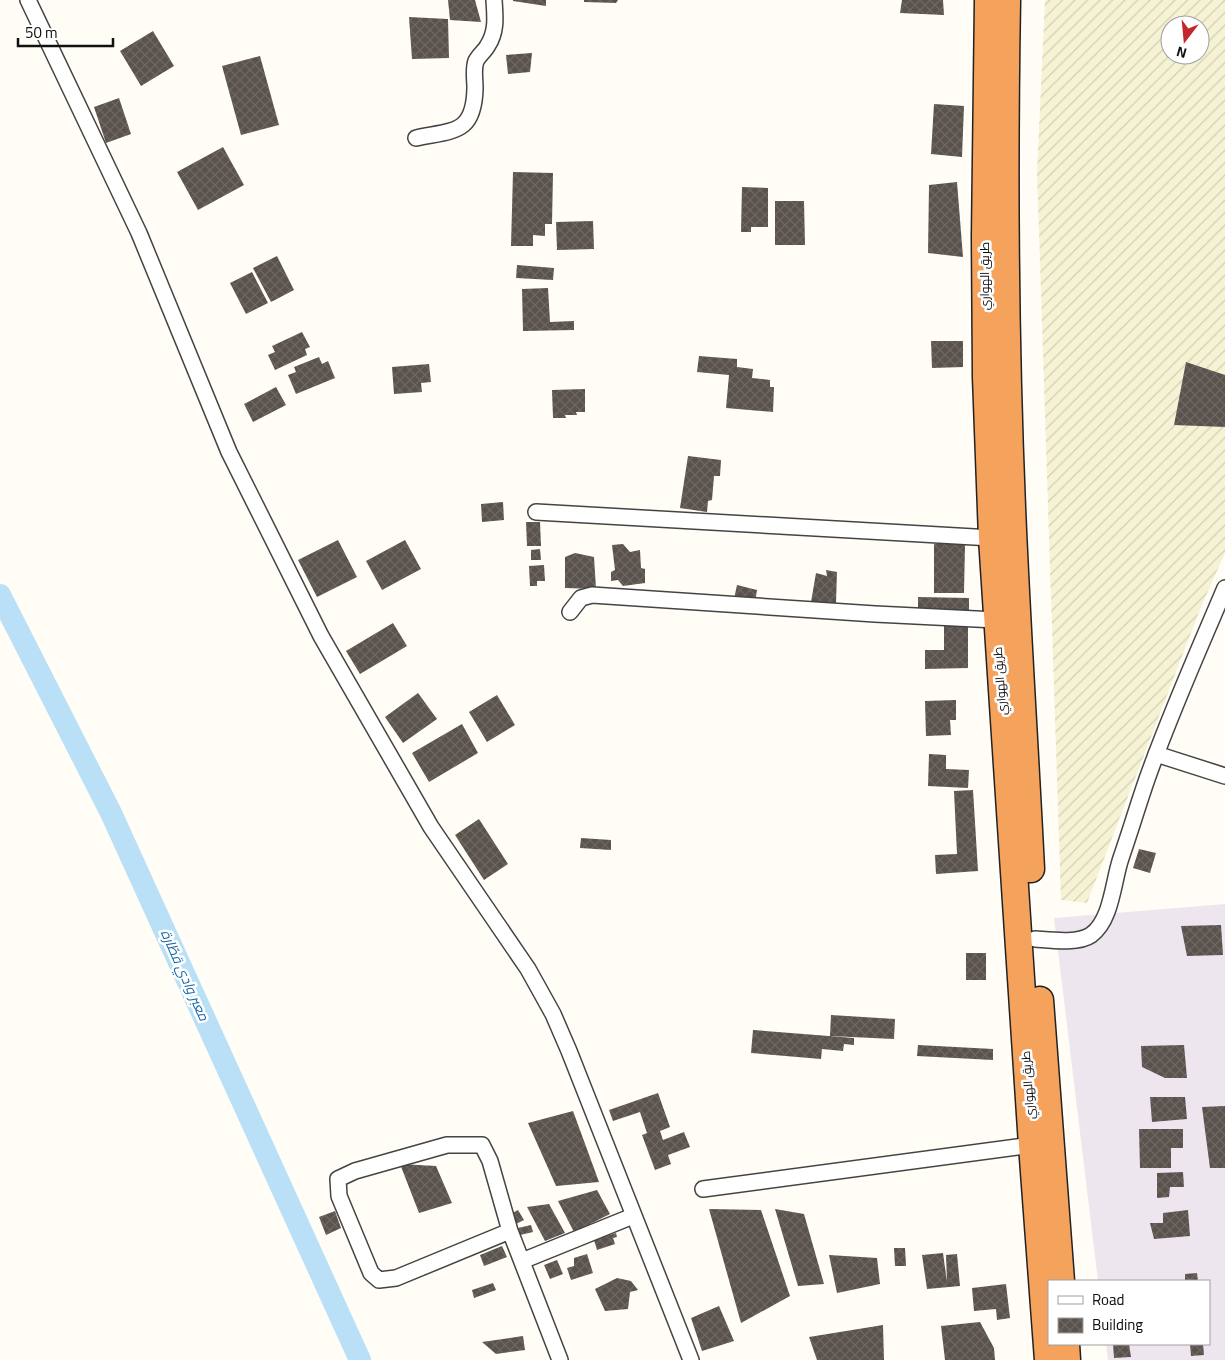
<svg xmlns="http://www.w3.org/2000/svg" width="1225" height="1360" viewBox="0 0 1225 1360" font-family="Georgia,Cairo,serif">
  <style>
    .industrial { fill: #eee6ef }
    .farmland { fill: url(#farmland-furrows); fill-rule: evenodd }
    .lines { fill: none; stroke-linecap: round; stroke-linejoin: round }
    .river { stroke: #b9e0f7; stroke-width: 22 }
    .building { fill: url(#building-cross-hatch) }
    .street-casing { stroke: #444; stroke-width: 18 }
    .highway-casing { stroke: #222; stroke-width: 29 }
    .street { stroke: #fff; stroke-width: 15 }
    .highway { stroke: #f5a25d; stroke-width: 26 }
    .labels { text-anchor: middle; stroke-width: 5; stroke-linejoin: round; paint-order: stroke }
    .street-label { font-size: 12px; fill: #111; stroke: #fff }
    .water-label { font-size: 14px; font-style: italic; fill: #1768a6; stroke: #fff }
  </style>
  <defs>
    <pattern id="farmland-furrows" width="10" height="10" patternUnits="userSpaceOnUse" patternTransform="scale(1.25)"><rect width="10" height="10" fill="#f6f3d4"/><path d="M-1 1l2-2M0 10L10 0M9 11l2-2" fill="none" stroke="#d2cfb5"/></pattern>
    <pattern id="building-cross-hatch" width="8" height="8" patternUnits="userSpaceOnUse" patternTransform="scale(1.25)"><rect width="8" height="8" fill="#5a524d"/><path d="M0 0l8 8M0 8l8-8" fill="none" stroke="#6d6662"/></pattern>
  </defs>
  <rect width="100%" height="100%" fill="#fffdf5"/>
  <path class="industrial" d="M1225,904V1360H1108L1106,1344H1209V1281H1098L1054,918Z"/>
  <path class="farmland" d="M1045,0H1225V553L1201,607L1087,903L1061,900L1037,172ZM1170,25H1200V55H1170Z"/>
  <g class="lines">
    <path class="river" d="M0,595L111,813L360,1360"/>
  </g>
  <path class="building" d="M448,0H475L481,22L450,20Z
    M513,0H546V6L513,1Z
    M584,0H618L616,3L584,2Z
    M902,0H943L944,15L900,13Z
    M409,17L448,19L449,58L412,59Z
    M153,31L174,66L141,86L120,51Z
    M532,53L530,72L508,74L506,55Z
    M260,56L279,125L241,135L222,66Z
    M119,98L131,134L106,143L94,107Z
    M934,104L964,106L962,157L931,154Z
    M223,147L244,185L198,210L177,172Z
    M513,172L553,173L552,224H545V236L533,235V246H511Z
    M957,182L963,257L928,253L929,185Z
    M742,187L768,188V227H751V232H741Z
    M775,201H804L805,245H775Z
    M593,221L594,249L557,250L556,222Z
    M277,256L294,290L271,302L253,268Z
    M517,265L554,268L553,280L516,278Z
    M252,272L268,303L246,314L230,283Z
    M548,288L550,322L574,321V330L523,331L522,289Z
    M302,332L310,347L305,349L307,355L275,370L268,355L275,352L272,346Z
    M931,341H963V367L932,368Z
    M699,356L737,359V367L753,369L752,378L770,380V387H774L773,412L726,408L729,375L697,372Z
    M319,357L322,364L328,361L335,378L296,394L288,375L296,372L294,367Z
    M1186,362L1225,375V427L1174,425Z
    M429,364L431,382L421,383L422,392L394,394L392,367Z
    M276,387L286,405L253,422L244,404Z
    M585,389V412H576L577,415H565L566,418H553L552,390Z
    M688,456L721,460L720,476H714L712,500L708,501L707,512L680,508Z
    M503,502L504,520L482,522L481,504Z
    M526,522H540L541,546H527Z
    M338,540L357,577L317,597L298,560Z
    M405,540L421,569L382,590L366,561Z
    M623,544L630,552L640,550L641,568L645,569V583L623,586L618,580L611,581V572L615,570L612,545Z
    M934,544H965L964,593H934Z
    M540,549L541,560H531V550Z
    M575,553L594,557L596,589L565,588V557Z
    M544,565L545,581H537V586H530L529,566Z
    M826,570L837,572L836,603L811,602L816,573L827,576Z
    M737,585L757,590L755,603L734,599Z
    M918,597L969,598V612L918,611Z
    M393,623L407,646L360,674L346,651Z
    M944,626H968V668L925,669V650H944Z
    M418,693L437,719L403,743L385,717Z
    M497,695L515,725L487,742L469,712Z
    M956,700V720H950L951,735L926,736L925,701Z
    M462,724L478,753L429,782L412,753Z
    M929,754L946,755V769L969,770L968,788L928,786Z
    M973,790L978,871L936,874L935,855L957,854L954,791Z
    M479,819L508,864L484,880L455,835Z
    M581,838L611,840V850L580,848Z
    M1139,849L1156,853L1150,873L1133,868Z
    M1221,925L1223,955L1187,956L1181,926Z
    M966,953H986V980H966Z
    M831,1015L895,1019L894,1039L830,1036Z
    M753,1030L854,1038V1045L844,1044L843,1051L822,1049L821,1059L751,1053Z
    M918,1045L993,1049V1060L917,1056Z
    M1184,1045L1187,1078H1165L1142,1067L1141,1046Z
    M658,1093L670,1127L660,1131L663,1140L684,1132L690,1147L668,1155L671,1164L655,1170L642,1135L647,1133L640,1112L613,1121L609,1110Z
    M1150,1097H1185L1187,1119L1152,1122Z
    M1225,1106V1168H1210L1202,1107Z
    M573,1111L599,1182L556,1186L528,1123Z
    M1139,1129H1183V1148H1171V1168H1140Z
    M400,1164L436,1166L452,1203L419,1213Z
    M1183,1172L1184,1187H1170L1169,1197L1157,1198V1173Z
    M597,1190L610,1214L574,1232L558,1201Z
    M549,1204L565,1233L545,1241L527,1207Z
    M709,1209L761,1210L790,1296L741,1323Z
    M775,1209L804,1214L824,1284L798,1286Z
    M518,1210L524,1220L516,1224L511,1214Z
    M1188,1210L1190,1236L1154,1239L1150,1223H1163V1213Z
    M335,1211L341,1228L326,1235L319,1217Z
    M531,1225L533,1232L520,1235L518,1228Z
    M616,1233L617,1237L613,1238L615,1244L597,1250L594,1240Z
    M502,1246L507,1257L484,1266L480,1255Z
    M894,1248H905L906,1266H895Z
    M943,1253L947,1282L946,1255L957,1254L960,1286L927,1289L922,1255Z
    M587,1254L593,1273L571,1280L567,1268L574,1266V1258Z
    M829,1255L877,1258L880,1284L837,1293Z
    M557,1260L563,1274L550,1279L544,1265Z
    M1197,1273L1198,1281H1185V1274Z
    M617,1278L631,1281L638,1290L630,1292L628,1309L605,1311L595,1289Z
    M493,1283L496,1290L474,1298L472,1290Z
    M1006,1284L1010,1318L997,1320L996,1309L974,1311L972,1288Z
    M719,1306L734,1341L702,1351L691,1318Z
    M980,1322L994,1348L995,1360H945L941,1326Z
    M883,1325L884,1360H817L809,1337Z
    M523,1336L525,1350L496,1354L482,1342Z
    M1113,1344H1129L1131,1357L1114,1358Z
    M1190,1344H1203L1204,1355L1191,1356Z"/>
  <g class="lines">
    <defs>
      <path id="street" d="M28,0L139,233L229,452L321,636L431,827L528,969L553,1014L569,1051L691,1360
        M416,138C454,130 474,134 475,88C475,79 473,69 476,61C479,55 485,51 488,45C497,31 495,16 494,0
        M536,512L992,538
        M570,612L581,598L592,595L875,614L996,620
        M1156,754L1225,776
        M1035,939C1050,940 1078,944 1091,935C1112,920 1113,881 1121,858C1130,832 1138,805 1147,779C1170,714 1198,652 1225,588
        M703,1189L1032,1145
        M510,1231L396,1278L379,1280L371,1273L339,1196L338,1179L355,1171L447,1145H482L490,1161L510,1231L560,1360
        M522,1261L633,1216"/>
      <path id="highway" d="M988,0L985,237L986,377L992,538L1032,1145L1048,1360
        M1007,0C1004,169 1005,338 1012,507C1017,628 1025,748 1031,869
        M1040,1000L1061,1281
        M1066,1344L1067,1360"/>
    </defs>
    <use href="#street" class="street-casing"/>
    <use href="#highway" class="highway-casing"/>
    <use href="#street" class="street"/>
    <use href="#highway" class="highway"/>
  </g>
  <g class="labels">
    <g class="street-label">
      <text transform="translate(985 276) rotate(-90)" y="4">طريق الهواري</text>
      <text transform="translate(1000 681) rotate(-94)" y="4">طريق الهواري</text>
      <text transform="translate(1028 1085) rotate(-94)" y="4">طريق الهواري</text>
    </g>
    <g class="water-label">
      <text transform="translate(185 975) rotate(66)" y="5">معبر وادي قطّارة</text>
    </g>
  </g>
  <rect x="1048" y="1280" width="162" height="65" fill="#ffffff" stroke="#a0a0a0"/>
  <rect x="1058" y="1296" width="25" height="8" fill="#ffffff" stroke="#a0a0a0"/>
  <text x="1092" y="1305" font-size="15" fill="#111111">Road</text>
  <rect x="1058" y="1318" width="25" height="15" fill="url(#building-cross-hatch)" stroke="#a0a0a0"/>
  <text x="1092" y="1330" font-size="15" fill="#111111">Building</text>
  <g transform="translate(1185 40) rotate(196)"><circle r="24" fill="#ffffff" stroke="#a0a0a0"/>
  <path d="M0-4L9 19L0 12L-9 19Z" fill="#c4262e"/>
  <text y="-8" font-size="14" font-weight="bold" text-anchor="middle" fill="#111111">N</text>
  </g>
  <path d="M18 38v8h95v-8" fill="none" stroke="#111111" stroke-width="2.5"/>
  <text x="25" y="38" font-size="15" fill="#111111" stroke="#ffffff" stroke-width="4" paint-order="stroke">50 m</text>
</svg>
